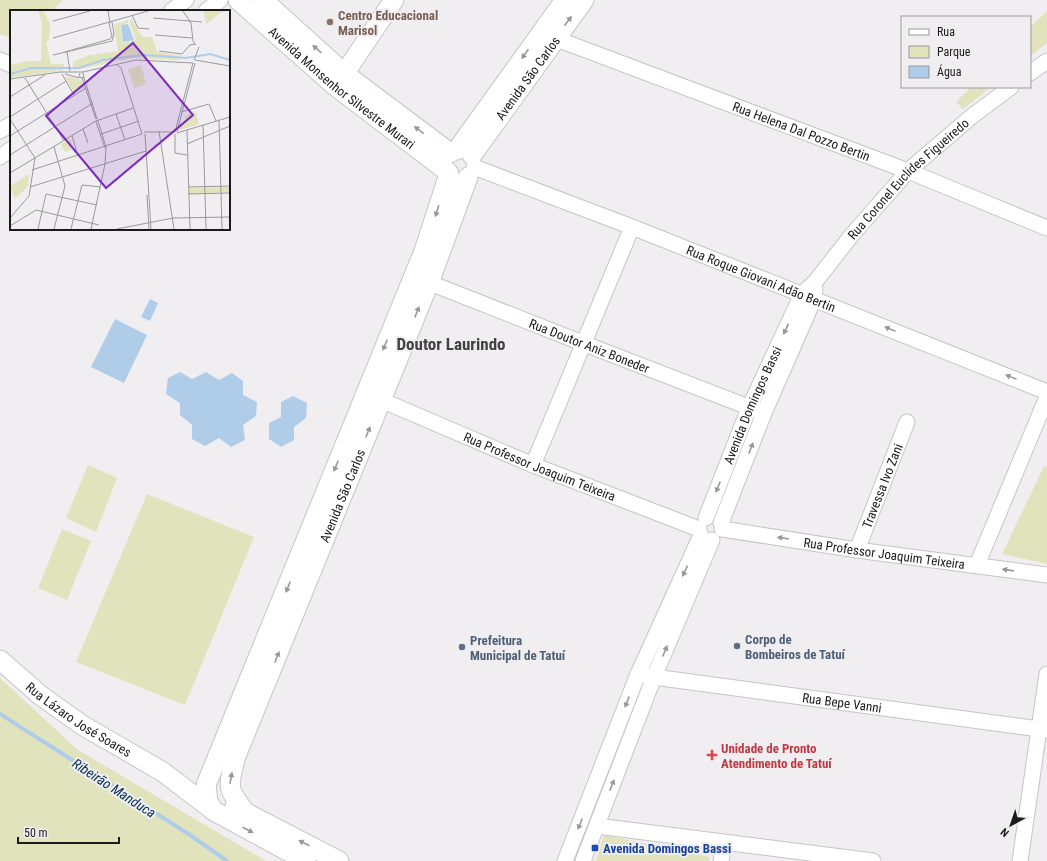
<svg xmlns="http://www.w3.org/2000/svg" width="1047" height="861" viewBox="0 0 1047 861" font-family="'Roboto Condensed',sans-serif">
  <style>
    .green { fill: #e0e3bc }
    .water { fill: #afcce9 }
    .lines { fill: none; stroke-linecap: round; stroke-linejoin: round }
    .stream { stroke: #afcce9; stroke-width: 4 }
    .minor-casing { stroke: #c7c4c7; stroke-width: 17 }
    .major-casing { stroke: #c7c4c7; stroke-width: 21 }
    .minor { stroke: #fff; stroke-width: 15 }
    .major { stroke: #fff; stroke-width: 19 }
    .oneway { fill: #989898 }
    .education-dot { fill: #8d6e63; stroke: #f1eef1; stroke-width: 1.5 }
    .service-dot { fill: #5c6f8a; stroke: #f1eef1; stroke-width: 1.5 }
    .health-dot { fill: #e0444e; stroke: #f1eef1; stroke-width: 1.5 }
    .transit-dot { fill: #1a4fb4; stroke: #f1eef1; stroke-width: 1.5 }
    .labels { text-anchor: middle; stroke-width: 4; stroke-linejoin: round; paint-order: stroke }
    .education-label { font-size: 13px; font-weight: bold; fill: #785e54; stroke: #f1eef1; text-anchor: start }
    .street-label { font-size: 13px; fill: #1b1a1b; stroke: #f1eef1 }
    .service-label { font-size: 13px; font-weight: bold; fill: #4e5e75; stroke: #f1eef1; text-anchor: start }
    .health-label { font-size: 13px; font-weight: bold; fill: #be3a42; stroke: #f1eef1; text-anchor: start }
    .transit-label { font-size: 13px; font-weight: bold; fill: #164399; stroke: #f1eef1; text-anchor: start }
    .water-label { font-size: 14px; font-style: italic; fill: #003055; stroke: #f1eef1 }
    .district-label { font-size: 17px; font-weight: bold; fill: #434143; stroke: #f1eef1 }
    .inset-river { fill: none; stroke: #afcce9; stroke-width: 2 }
    .inset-road { fill: none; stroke: #9b999b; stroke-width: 1 }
    .view { fill: #7b2cbf; fill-opacity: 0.15; stroke: #7b2cbf; stroke-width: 2 }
    .inset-edge { fill: none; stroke: #1b1a1b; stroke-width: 2 }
  </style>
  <rect width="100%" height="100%" fill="#f1eef1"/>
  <path class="green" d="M0,0H63L55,8L56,11H11V38L0,34Z
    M1047,11V43L1030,56V27Z
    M971,87H991L963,109L956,102Z
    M88,465L117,478L96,532L66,518Z
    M1044,466L1047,467V564L1002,554Z
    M147,494L254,537L185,705L76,662Z
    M62,529L91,541L67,600L38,588Z
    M0,678L78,750L266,861H0Z
    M604,835L710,857L709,861H596Z"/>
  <path class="water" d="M150,299L158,303L150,321L141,317Z
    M115,319L147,335L124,383L91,367Z
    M180,372L192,379L206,372L219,380L232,373L243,381V395L257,402L256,416L243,425L245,440L231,447L219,438L205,446L192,439V425L180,415V403L166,394L168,378Z
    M293,396L307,403L306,418L294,427V440L281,447L269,439V423L281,417V402Z"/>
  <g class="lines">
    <path class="stream" d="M0,714L190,835L227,861"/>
    <defs>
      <g id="minor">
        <path d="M171,11L186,0"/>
        <path d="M206,11L220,0"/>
        <path id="s1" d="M549,31L554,38L908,171L1047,228"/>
        <path d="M0,60L11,65"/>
        <path d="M1030,73L1047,61"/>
        <path d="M0,131L11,124"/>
        <path d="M0,157L11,149"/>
        <path id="s2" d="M474,167L632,227L1047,392"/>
        <path id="s3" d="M420,279L585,344L764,413"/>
        <path id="s4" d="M381,400L533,465L699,529"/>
        <path d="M533,465L632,227"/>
        <path id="s5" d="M706,518L749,408L802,294L815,282L851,236L908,171L971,117L1011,87"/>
        <path d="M721,523L764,413L814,299L815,289"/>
        <path id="s6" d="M722,529L857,550L1047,575"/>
        <path id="s7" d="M857,550L907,422"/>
        <path d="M977,565L1047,397"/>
        <path id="s8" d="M638,674L654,677L1047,730"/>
        <path d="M597,826L873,861"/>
        <path d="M565,861L638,674L701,535"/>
        <path d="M583,861L654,677L712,540"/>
        <path d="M721,861L724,843"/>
        <path d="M1020,861L1047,674"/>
      </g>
      <g id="major">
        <path id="s9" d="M238,0L335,86L448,172"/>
        <path d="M263,0L345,74L450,153"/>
        <path d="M338,83L394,0"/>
        <path d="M457,150L565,0"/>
        <path id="s10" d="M472,155L584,0"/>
        <path id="s11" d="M0,660L40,695L82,725L163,772L214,811L306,861"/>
        <path d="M235,807L339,861"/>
        <path d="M214,811L208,802L206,785L424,251L449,174"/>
        <path id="s12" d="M245,812C226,787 228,787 236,756L429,283L468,177"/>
      </g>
    </defs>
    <use href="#minor" class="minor-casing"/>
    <use href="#major" class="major-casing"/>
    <use href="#minor" class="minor"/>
    <use href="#major" class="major"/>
  </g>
  <defs><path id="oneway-solid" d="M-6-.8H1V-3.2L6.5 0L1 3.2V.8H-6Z"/></defs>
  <g class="oneway">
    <use href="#oneway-solid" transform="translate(568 21) rotate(-53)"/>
    <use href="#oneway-solid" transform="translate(317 49) rotate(-138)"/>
    <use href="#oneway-solid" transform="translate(525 54) rotate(125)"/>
    <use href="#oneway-solid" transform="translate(419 130) rotate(-143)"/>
    <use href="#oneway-solid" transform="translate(437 211) rotate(108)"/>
    <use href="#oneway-solid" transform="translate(417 312) rotate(-68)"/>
    <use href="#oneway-solid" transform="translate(786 329) rotate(115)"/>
    <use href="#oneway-solid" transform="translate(890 329) rotate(-158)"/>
    <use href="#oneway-solid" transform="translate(385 345) rotate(112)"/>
    <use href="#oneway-solid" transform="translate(1011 377) rotate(-158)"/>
    <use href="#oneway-solid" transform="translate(368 432) rotate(-68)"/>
    <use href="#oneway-solid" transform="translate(751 448) rotate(-69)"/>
    <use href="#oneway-solid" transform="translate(336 466) rotate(112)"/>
    <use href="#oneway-solid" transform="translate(718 487) rotate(112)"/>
    <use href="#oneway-solid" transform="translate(783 538) rotate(-171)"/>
    <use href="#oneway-solid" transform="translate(1008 570) rotate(-172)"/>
    <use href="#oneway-solid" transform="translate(685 571) rotate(115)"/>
    <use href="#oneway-solid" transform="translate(288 587) rotate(112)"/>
    <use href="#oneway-solid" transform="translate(665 651) rotate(-67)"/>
    <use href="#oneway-solid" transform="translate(277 657) rotate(-68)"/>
    <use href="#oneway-solid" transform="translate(627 702) rotate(111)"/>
    <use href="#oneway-solid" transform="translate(231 778) rotate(-80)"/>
    <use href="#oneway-solid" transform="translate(612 785) rotate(-69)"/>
    <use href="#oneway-solid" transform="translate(580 824) rotate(112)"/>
    <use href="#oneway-solid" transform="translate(248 830) rotate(28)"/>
    <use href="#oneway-solid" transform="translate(304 843) rotate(-153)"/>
  </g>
  <circle class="education-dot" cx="330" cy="22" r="4"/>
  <g class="service-dot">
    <circle cx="737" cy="646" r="4"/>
    <circle cx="462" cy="647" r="4"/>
  </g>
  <path class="health-dot" d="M710 749h4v4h4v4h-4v4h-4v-4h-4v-4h4z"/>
  <rect class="transit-dot" x="591" y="844" width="8" height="8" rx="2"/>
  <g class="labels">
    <g class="education-label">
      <text x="338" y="20">Centro Educacional<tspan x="338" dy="15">Marisol</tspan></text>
    </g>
    <g class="street-label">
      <text dy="5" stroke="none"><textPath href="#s10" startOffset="95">Avenida São Carlos</textPath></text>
      <text dy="5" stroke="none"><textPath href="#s9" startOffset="136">Avenida Monsenhor Silvestre Murari</textPath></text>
      <text dy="5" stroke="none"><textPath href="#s1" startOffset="273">Rua Helena Dal Pozzo Bertin</textPath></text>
      <text dy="5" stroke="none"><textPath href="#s5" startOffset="401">Rua Coronel Euclides Figueiredo</textPath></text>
      <text dy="5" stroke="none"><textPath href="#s2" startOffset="308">Rua Roque Giovani Adão Bertin</textPath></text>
      <text dy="5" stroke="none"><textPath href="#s3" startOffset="182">Rua Doutor Aniz Boneder</textPath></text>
      <text dy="5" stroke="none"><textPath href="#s5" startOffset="122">Avenida Domingos Bassi</textPath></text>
      <text dy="5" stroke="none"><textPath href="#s4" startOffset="172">Rua Professor Joaquim Teixeira</textPath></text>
      <text dy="5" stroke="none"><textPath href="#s7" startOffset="69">Travessa Ivo Zani</textPath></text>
      <text dy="5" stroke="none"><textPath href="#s12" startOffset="342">Avenida São Carlos</textPath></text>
      <text dy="5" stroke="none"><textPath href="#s6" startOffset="164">Rua Professor Joaquim Teixeira</textPath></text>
      <text dy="5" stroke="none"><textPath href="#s8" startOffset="206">Rua Bepe Vanni</textPath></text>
      <text dy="5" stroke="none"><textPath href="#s11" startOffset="99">Rua Lázaro José Soares</textPath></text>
    </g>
    <g class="service-label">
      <text x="745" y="644">Corpo de<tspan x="745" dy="15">Bombeiros de Tatuí</tspan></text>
      <text x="470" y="645">Prefeitura<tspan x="470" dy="15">Municipal de Tatuí</tspan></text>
    </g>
    <g class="health-label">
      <text x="721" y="753">Unidade de Pronto<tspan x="721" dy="15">Atendimento de Tatuí</tspan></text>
    </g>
    <g class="transit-label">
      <text x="603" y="853">Avenida Domingos Bassi</text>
    </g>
    <g class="water-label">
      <text transform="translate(114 788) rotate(33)" y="5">Ribeirão Manduca</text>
    </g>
    <g class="district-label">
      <text x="451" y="350">Doutor Laurindo</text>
    </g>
  </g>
  <g transform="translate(10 10)">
    <rect width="220" height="220" fill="#f1eef1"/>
    <path d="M28,1H33L40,14L39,30L36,32L41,54H54V60L0,68V55L17,51H31L32,13ZM194,1H213L196,14ZM122,9L132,27H142L147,42L171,46L168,50L124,48L63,60V52L79,45L108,41L104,15L118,10V13L110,15L113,33L126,30L119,11ZM131,55L136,74L124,78L118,59ZM55,66L71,70L74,78L64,83ZM185,101L189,114L170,120L169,117L178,110L174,107ZM61,129L63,139L55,142L51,134ZM19,164L18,176L5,189L0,176ZM220,177V182L179,184V178Z" fill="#e0e3bc"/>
    <path d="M118,14L124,30L113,32L111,15Z" fill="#afcce9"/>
    <path class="inset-river" d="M0,64L21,58H69L93,50L134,45L176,48L200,44L220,50"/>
    <path class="inset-road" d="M98,1L100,13M173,1L181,13L183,31L186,35M122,5L128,18L139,19M143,8L192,12M43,11L80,1M145,25L182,28M43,28L138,1M149,41L172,44L180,35L185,34M55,42L100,29L102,26L99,13M57,42L60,61M43,45L102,31L104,24L102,12M184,50L189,37M185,50L220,56M106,54L111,58L132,124M73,62L126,50L183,53M52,64L64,85M55,64L69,68M15,68L54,131M72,68L86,109M74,68L87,109M0,69L50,62H73L74,68L69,67L70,63M0,87L35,65M171,102L199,94L206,111M106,104L115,130M0,107L56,71M0,109L25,148L19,186L0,208M88,110L86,111L123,98M209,111L212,219M86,112L95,138M193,115L196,219M73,119L78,133M177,120L180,219M149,121L164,219M134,122H165M165,122L183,53M167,122L185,53M167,123L220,107M91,124L129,111M135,124L141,219M165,124V143L177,145M0,126L76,78M62,126L68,146M177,134L220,116M44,137L55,176L44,219M0,145L83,93M22,160L132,124M0,163L86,111M20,177L136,141M178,177L220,176M36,184L87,195M178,184L220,183M137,185L139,219M0,216L26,200L89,215M28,219L36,184M61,219L72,175L91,177M81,219L95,154L96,137L88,111M107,219L163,208L220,207"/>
    <path class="view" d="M123,33L183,105L96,178L36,106Z"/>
    <rect width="220" height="220" class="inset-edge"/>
  </g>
  <rect x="901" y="16" width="130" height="72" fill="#f1eef1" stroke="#9b999b"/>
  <rect x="909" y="29" width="20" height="6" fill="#ffffff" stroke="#9b999b"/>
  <text x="937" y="36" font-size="12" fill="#1b1a1b">Rua</text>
  <rect x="909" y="46" width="20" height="12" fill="#e0e3bc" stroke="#9b999b"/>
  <text x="937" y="56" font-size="12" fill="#1b1a1b">Parque</text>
  <rect x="909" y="66" width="20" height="12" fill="#afcce9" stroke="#9b999b"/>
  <text x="937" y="76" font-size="12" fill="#1b1a1b">Água</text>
  <g transform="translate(1011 825) rotate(220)" stroke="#f1eef1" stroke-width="3" paint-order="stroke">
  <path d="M0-3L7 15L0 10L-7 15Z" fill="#1b1a1b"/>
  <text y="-6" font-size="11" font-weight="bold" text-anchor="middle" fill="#1b1a1b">N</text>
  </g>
  <path d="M18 837v6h101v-6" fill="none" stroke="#1b1a1b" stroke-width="2"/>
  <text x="24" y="837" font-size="12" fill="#1b1a1b" stroke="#f1eef1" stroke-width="3" paint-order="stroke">50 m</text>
</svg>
